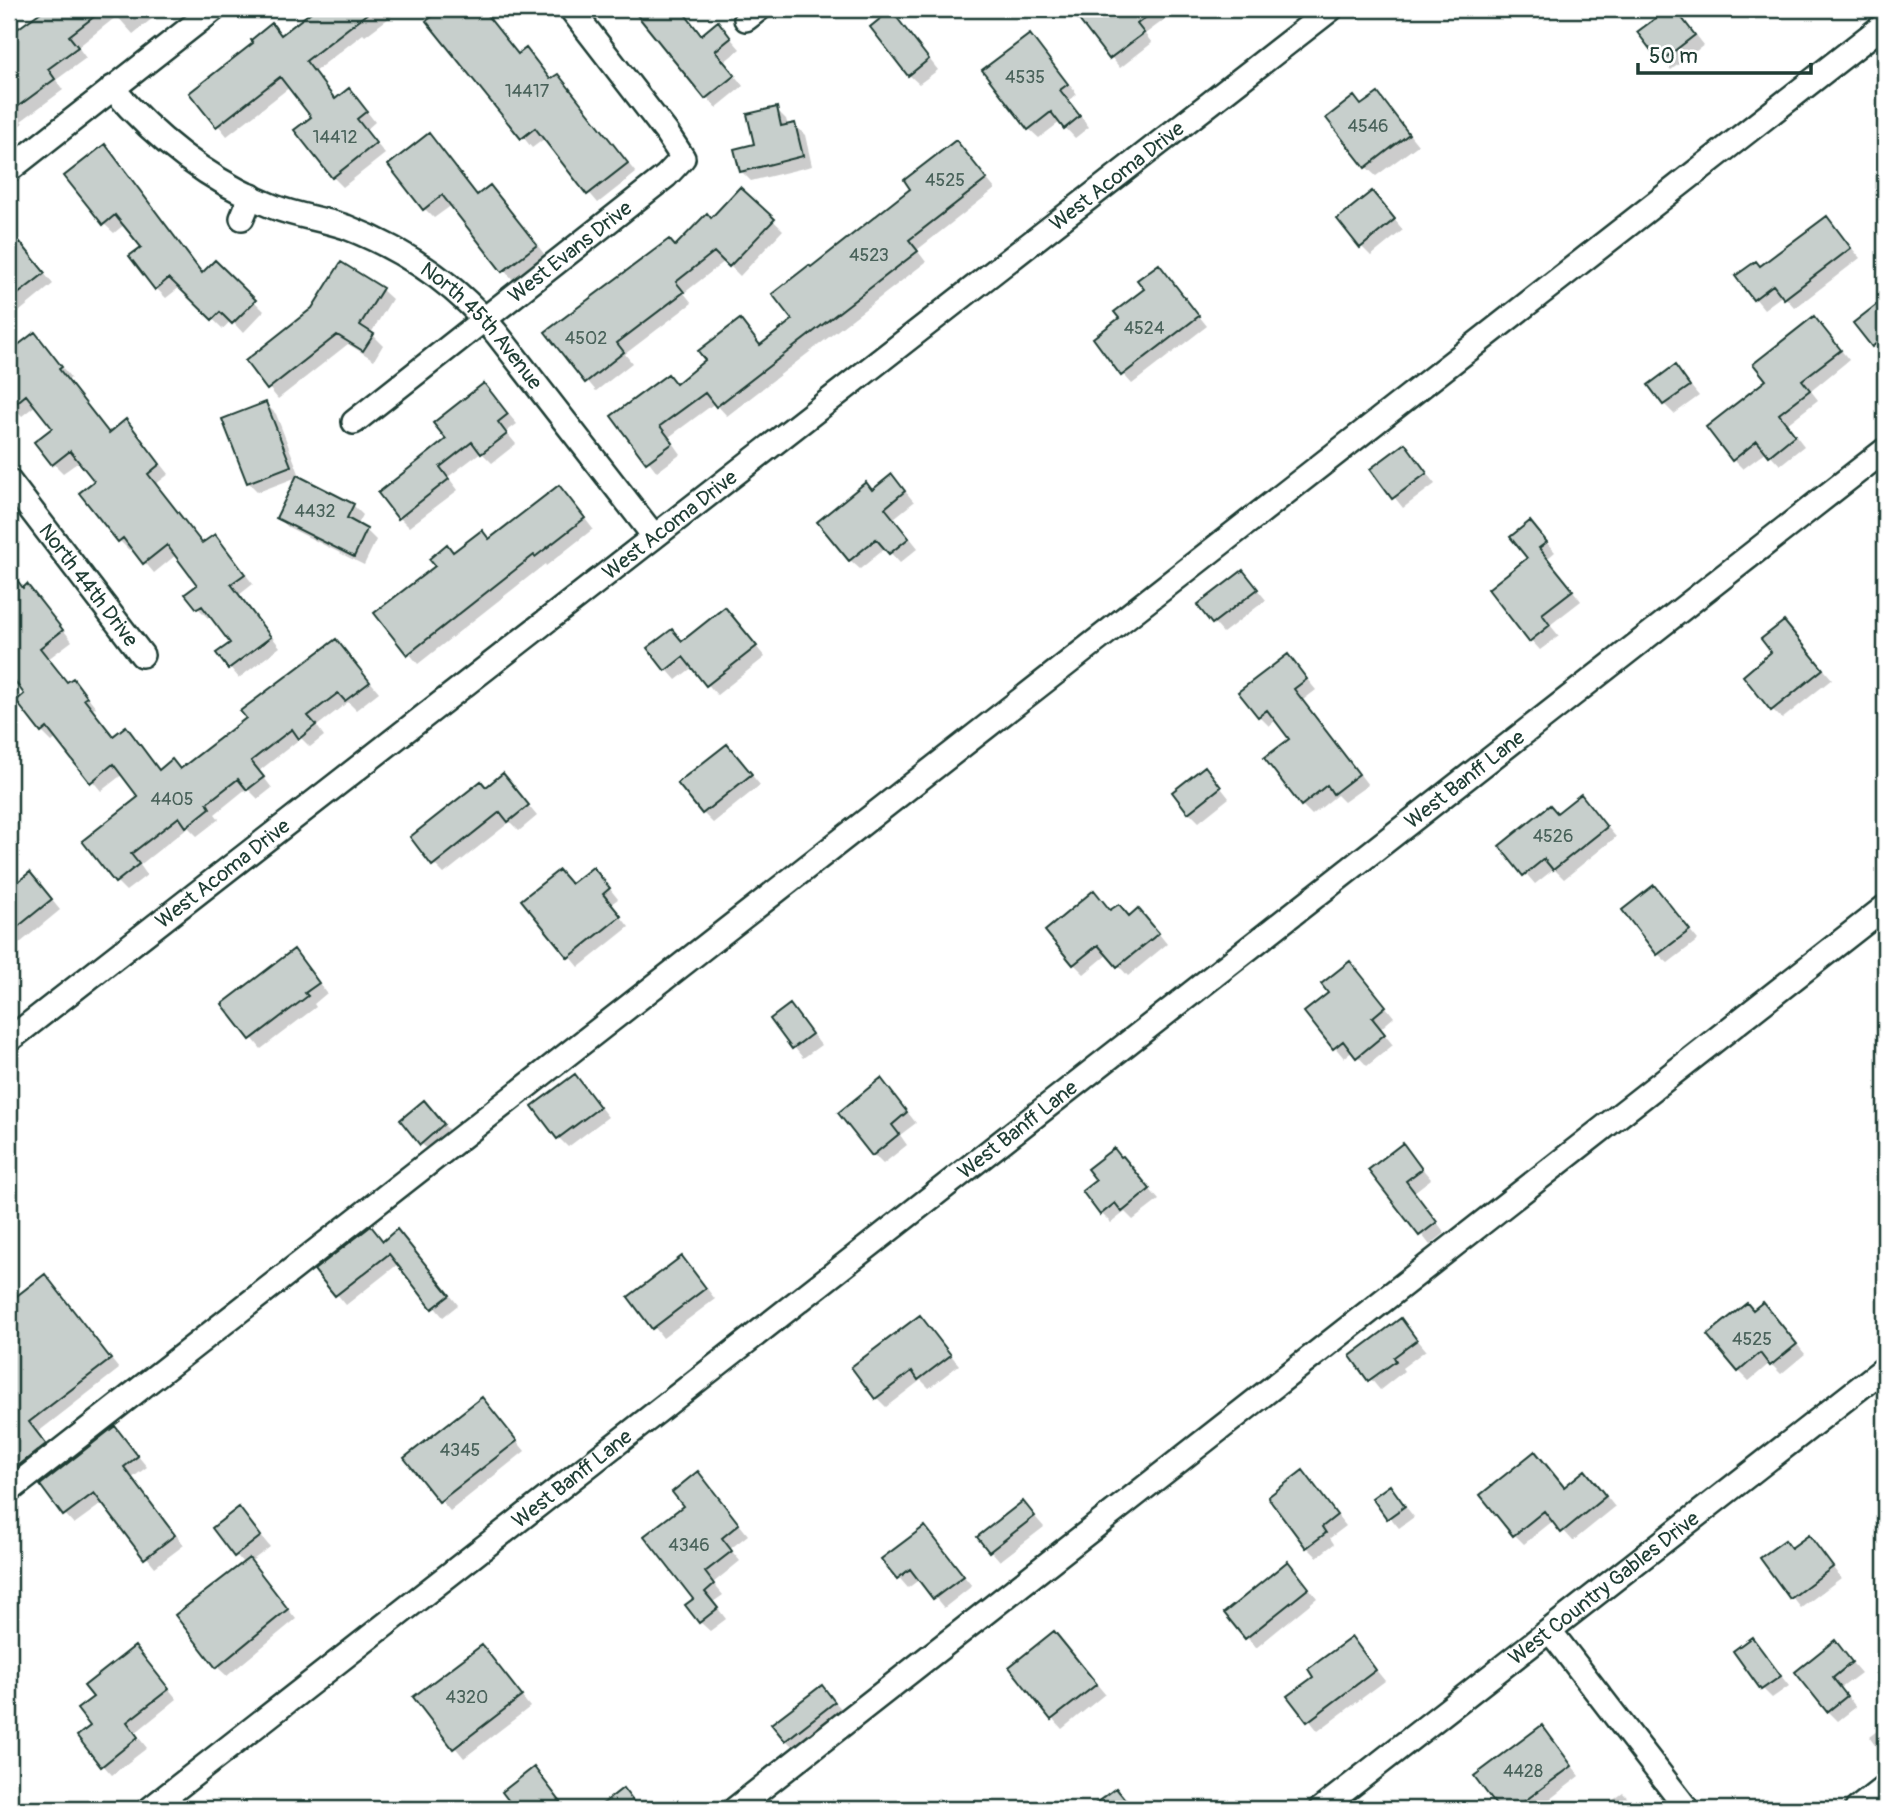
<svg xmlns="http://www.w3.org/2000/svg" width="1894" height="1818" viewBox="0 0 1894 1818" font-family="Pangolin,sans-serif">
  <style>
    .shadow { fill: #0003 }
    .building { fill: #c7cfcc; stroke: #1f3d34; stroke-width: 2 }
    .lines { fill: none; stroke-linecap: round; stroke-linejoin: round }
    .minor-casing { stroke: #1f3d34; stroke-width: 28 }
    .minor { stroke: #fff; stroke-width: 23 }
    .labels { text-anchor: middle; stroke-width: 7; stroke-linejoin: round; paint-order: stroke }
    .number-label { font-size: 18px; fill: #49625a }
    .street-label { font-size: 21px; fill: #1f3d34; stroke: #fff }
  </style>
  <rect width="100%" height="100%" fill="#fff"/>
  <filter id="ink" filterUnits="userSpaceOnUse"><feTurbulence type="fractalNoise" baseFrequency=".0143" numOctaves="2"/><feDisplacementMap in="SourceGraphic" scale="14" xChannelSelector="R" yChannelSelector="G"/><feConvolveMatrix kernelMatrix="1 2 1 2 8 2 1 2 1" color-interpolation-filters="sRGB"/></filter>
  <g filter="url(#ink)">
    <path class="shadow" d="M47,9H164L133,34L117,16L78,47L86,58L56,80L63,90L21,121L23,123L9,133V38Z
      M318,9H389L393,15L365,36L363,34L314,72L336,100H358L375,122L366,130L385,154L343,187L333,177L314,117L290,87L227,136L192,93L256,43L272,26L282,36Z
      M445,9H504L491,20L519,56L526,50L552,81L558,76L636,173L598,203L544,139L532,148L429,22Z
      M635,9H673L687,27L691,24L702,36L718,24L740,49L724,62L743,86L716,108Z
      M1089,9H1179L1145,34L1152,43L1120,68L1079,17Z
      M1671,9L1682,17L1704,45L1671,70L1640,33Z
      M900,22L938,70L919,84L909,75Z
      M1030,36L1077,94L1069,101L1089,127L1075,138L1060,122L1039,138L1029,129Z
      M1378,95L1418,145L1376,176L1366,167L1362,106Z
      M776,109L786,119L788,126L795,125L805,135L812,166L751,181L741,171Z
      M956,142L995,189L917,250L926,262L727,416L715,403L669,437L681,454L657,472L614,416L668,376L677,385L708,361L740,321L761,346L794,320L811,269L913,189Z
      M438,145L478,196L490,187L499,197L545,255L513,280L452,205L434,218L425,209Z
      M105,146L204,274L215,263L264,311L243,333L231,320L223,329L180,287L166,298L156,288L143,247L125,224L114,233L104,224Z
      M740,189L783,230L740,276L725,261L684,293L692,303L625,354L632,363L596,391L548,333L676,248L711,220Z
      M1381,203L1403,230L1371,256L1361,246Z
      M1827,218L1860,258L1795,308L1783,295L1764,309L1737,276L1761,268Z
      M20,244L53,284L9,320V253Z
      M341,264L382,290L392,299L371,333L383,345L374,360L348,344L278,399L247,361L313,309Z
      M1159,266L1207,326L1132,384L1123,374L1122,319L1147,289Z
      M1885,300V353L1883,355L1856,323Z
      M1823,328L1849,360L1811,391L1818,400L1787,424L1804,446L1780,465L1767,451L1743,469L1733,459L1769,381Z
      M35,334L71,378L68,380L110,434L135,431L169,474L156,484L203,545L215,536L253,584L239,595L280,647L239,678L219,654L233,643L211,615L208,618L198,608L199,585L176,555L154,573L132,547L129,550L119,540L96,482L80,461L63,473L54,464V428L36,405L22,416L9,402V385L14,381L9,374V355Z
      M1675,367L1699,396L1674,414L1664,404Z
      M484,385L517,424L506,432L516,444L492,463L481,452L448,477L458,490L409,527L400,518Z
      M266,404L276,414L300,476L258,492L248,482Z
      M1404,445L1435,484L1403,508L1372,469Z
      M901,486L914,502L894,518L918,548L900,563L886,548L860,569L850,560L873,492Z
      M568,497L593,529L546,566L545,564L418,664L377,614L454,554L490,540Z
      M353,505L363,515L357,526L366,530L376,540L364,565L288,527L278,517Z
      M1530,524L1555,552L1548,558L1581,601L1550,625L1559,636L1540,650L1531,640Z
      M9,569L24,589L27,587L37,596L72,641L48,659L68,684L72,680L82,690L96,707L92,710L114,738L126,729L161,771H181L248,718L336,641L379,692L356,710L348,702L317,726L324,736L310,747L301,738L259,771L272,788L258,799L247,788L215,814L219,819L197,836L188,827L140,865L147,875L126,891L116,881L141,797L123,774L101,791L57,738L52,742L42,732L26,695L9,670Z
      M1243,572L1266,600L1223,633L1199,605Z
      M725,609L765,657L717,695L693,667L676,680L649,649L683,642Z
      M1784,623L1832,679L1782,719L1772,709L1774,652Z
      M1288,656L1316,690L1303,700L1368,785L1344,802L1337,795L1312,815L1302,805L1292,739L1277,719L1269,726L1259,716Z
      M736,756L760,785L713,823L703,813Z
      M503,775L537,816L519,831L510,822L444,874L434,864L486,789Z
      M1214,779L1229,798L1199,822L1189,812Z
      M1581,796L1616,837L1564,879L1554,869L1535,884L1502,846L1557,815Z
      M602,879L618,899L611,904L629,927L579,967L524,900Z
      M39,884L60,910L9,952V885L12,889Z
      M1654,887L1698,940L1668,963L1658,954Z
      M1111,912L1148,920L1167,944L1128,976L1108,954L1084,974L1074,964Z
      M294,952L327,993L314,1004L316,1007L261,1049L225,1004Z
      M1359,973L1394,1017L1380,1029L1393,1045L1367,1066L1353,1051L1344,1058L1306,1013Z
      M790,1006L821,1045L803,1058L772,1020Z
      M575,1076L608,1117L568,1147L559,1138Z
      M890,1090L916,1123L900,1135L907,1145L883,1164L873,1154Z
      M424,1102L453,1135L431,1153L421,1143Z
      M1403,1146L1431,1179L1414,1192L1445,1233L1430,1245L1371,1171Z
      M1123,1158L1159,1200L1133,1220L1125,1212L1111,1223L1102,1214Z
      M407,1241L458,1305L443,1317L398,1264L346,1305L317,1270L384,1243Z
      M691,1268L715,1299L663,1338L631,1297Z
      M45,1276L119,1369L38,1432L55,1455L9,1491V1414L16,1408L9,1399V1305Z
      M1754,1311L1772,1314L1805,1354L1781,1374L1770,1363L1749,1381L1739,1371Z
      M920,1317L959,1365L929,1388L921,1380L886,1407L876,1397Z
      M1401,1320L1426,1350L1402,1368L1404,1371L1380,1390L1352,1356Z
      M482,1399L525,1451L450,1511L406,1459Z
      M115,1428L147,1467L132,1478L184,1545L155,1567L103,1503L74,1524L65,1514Z
      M1535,1453L1565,1488L1595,1482L1615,1507L1573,1541L1554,1520L1524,1544L1514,1534Z
      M698,1473L748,1535L730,1549L740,1561L713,1583L723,1595L713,1602L726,1619L710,1631L700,1622L695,1599L685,1506Z
      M1303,1473L1346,1526L1330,1538L1334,1544L1317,1557L1307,1547Z
      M1390,1487L1414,1517L1399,1528L1375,1499Z
      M1023,1503L1044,1527L1000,1561L979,1537Z
      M239,1509L270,1547L250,1562L296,1619L227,1676L217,1667L244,1564L214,1529Z
      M924,1528L972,1586L944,1608L920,1579L908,1588L884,1560Z
      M1809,1537L1841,1578L1801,1608L1762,1559L1792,1550Z
      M1297,1573L1317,1598L1256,1648L1226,1613Z
      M1054,1633L1105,1694L1062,1729L1053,1719Z
      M1351,1639L1385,1681L1318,1731L1290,1696L1316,1677Z
      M1752,1639L1789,1686L1772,1698L1763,1689Z
      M1835,1643L1861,1673L1841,1688L1856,1707L1838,1721L1828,1711Z
      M482,1647L530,1707L464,1758L415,1698Z
      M135,1648L177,1699L135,1733L147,1748L112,1775L103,1765L93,1727L95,1697Z
      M822,1687L844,1712L796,1750L786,1740Z
      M1885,1725V1759L1869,1737Z
      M1541,1727L1580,1776L1537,1809H1501L1476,1776Z
      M1623,1793L1638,1809H1601Z"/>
    <path class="building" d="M45,9H104L69,36L78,47L48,69L55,79L9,113V35Z
      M315,9H373L306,61L335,99L349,88L367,111L357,119L376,143L332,178L294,130L311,117L280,77L216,127L189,93L253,43L251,40L272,23L281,35Z
      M443,9H482L518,54L526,48L550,79L558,74L628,163L587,195L535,128L521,139L426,21Z
      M632,9H681L701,35L718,21L731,38L715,51L735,75L705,99Z
      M1086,9H1157L1137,24L1144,33L1109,59L1076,16Z
      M1668,9H1675L1695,35L1660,62L1637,32Z
      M891,10L929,59L908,76L870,27Z
      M1030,34L1068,84L1060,90L1080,116L1064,129L1051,112L1028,130L982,70Z
      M1378,93L1409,134L1365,168L1326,118L1354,96L1361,105Z
      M777,107L781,126L795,123L803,156L740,172L734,149L754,144L747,114Z
      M429,133L477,195L490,185L537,245L502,272L442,195L423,210L388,165Z
      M956,140L987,179L909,240L918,251L716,407L705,393L660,426L673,443L646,463L611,416L668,374L676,384L705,360L698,351L740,319L760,345L792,320L772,294L809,265L811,267L910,189L904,180Z
      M105,144L202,273L215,260L256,300L232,324L220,312L212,320L169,278L155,290L129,256L141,247L115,215L103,225L64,176Z
      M740,187L775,219L729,267L714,252L676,282L684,292L617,343L624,352L585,383L545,332L669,239L675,246L707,213L711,218Z
      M1372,191L1395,219L1360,248L1337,219Z
      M1827,216L1851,248L1784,299L1773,285L1753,300L1735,276L1756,261L1760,266Z
      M20,242L45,273L9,301V250Z
      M341,262L383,288L360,325L374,334L363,351L337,335L267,390L245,361L312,308Z
      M1159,264L1199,316L1121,376L1093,338L1119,318L1114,312L1144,289L1137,280Z
      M1885,298V336L1872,347L1853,323Z
      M1814,316L1841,350L1802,380L1810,390L1779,414L1795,435L1769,456L1757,441L1732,461L1706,427L1766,380L1753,364Z
      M35,332L62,367L59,369L109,433L126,419L160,464L148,474L202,543L215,534L245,574L231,584L271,637L228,669L216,653L230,643L202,606L197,609L185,594L197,585L167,545L143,564L123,538L118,542L79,493L94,481L70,451L52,465L34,442L52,428L26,395L9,409V352Z
      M1675,365L1690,386L1663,405L1648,385Z
      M484,383L508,414L498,422L507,434L481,454L472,442L440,467L449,479L398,519L378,493L446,439L433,423Z
      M266,402L291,466L247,483L222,419Z
      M1405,443L1427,473L1392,499L1370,469Z
      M892,474L905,491L885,508L909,538L889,554L876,539L849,561L817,522L866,482L872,490Z
      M297,475L354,504L347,518L367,529L354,557L276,518Z
      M559,485L585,518L535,557L534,555L407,655L374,613L435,566L429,559L447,544L453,552L482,530L489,539Z
      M1530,521L1547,542L1539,548L1573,590L1542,614L1550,625L1529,642L1488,589L1527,558L1510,537Z
      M9,569L23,588L27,584L63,630L40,648L67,682L73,678L87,697L84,699L113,736L126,726L159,770L172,759L180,769L246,718L240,711L336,639L370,682L345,701L338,693L308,716L316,725L299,739L292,729L251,761L264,777L247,790L238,779L207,803L210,808L186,827L179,817L131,854L139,864L115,883L82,841L138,797L113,764L90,783L47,728L41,733L16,701L24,694L9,673Z
      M1243,570L1258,589L1212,624L1197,605Z
      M725,607L757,646L706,686L683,657L665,671L647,648L672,629L682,641Z
      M1784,621L1823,669L1771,711L1743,676L1771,652L1761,639Z
      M1288,654L1307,679L1294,689L1359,774L1333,794L1327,785L1301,806L1264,758L1289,739L1267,710L1258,717L1238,692Z
      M727,744L752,774L702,814L677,783Z
      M1205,766L1221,787L1188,813L1172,792Z
      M503,773L529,805L508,822L500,812L432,866L410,837L481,781L486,787Z
      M1581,794L1607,827L1553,870L1544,859L1523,876L1499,846L1550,805L1557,813Z
      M593,867L610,888L603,894L621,916L568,958L521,900L559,870L571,884Z
      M30,872L52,899L9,934V889Z
      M1654,885L1690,930L1657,955L1622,910Z
      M1094,890L1110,910L1119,904L1129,916L1138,908L1159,933L1117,967L1098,945L1073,965L1045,931Z
      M294,949L319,983L305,993L308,996L250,1040L222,1004Z
      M1350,961L1386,1006L1372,1018L1385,1034L1356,1058L1343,1041L1333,1049L1304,1012L1328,993L1321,984Z
      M790,1004L812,1034L792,1049L770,1019Z
      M575,1074L600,1107L557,1139L532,1106Z
      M881,1078L907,1112L892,1125L899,1134L872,1156L838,1113Z
      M424,1100L444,1124L420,1145L400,1120Z
      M1403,1143L1422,1169L1406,1181L1437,1222L1419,1236L1368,1170Z
      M1114,1148L1121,1157L1123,1156L1150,1189L1122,1212L1115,1203L1100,1215L1082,1191L1096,1180L1087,1169Z
      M371,1226L383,1241L397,1229L450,1295L432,1309L389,1254L335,1296L314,1270Z
      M682,1256L706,1288L652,1329L628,1297Z
      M45,1274L111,1359L29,1422L46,1444L9,1473V1302Z
      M1763,1302L1797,1344L1770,1366L1760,1353L1738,1372L1707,1335L1747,1303L1753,1310Z
      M920,1315L951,1355L918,1380L912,1371L875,1399L851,1367Z
      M1401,1318L1417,1340L1394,1357L1396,1361L1368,1381L1350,1356Z
      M482,1397L517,1441L439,1502L404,1458Z
      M115,1426L138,1456L124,1467L175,1535L144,1559L94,1493L63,1516L40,1485Z
      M1535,1451L1564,1487L1585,1470L1606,1496L1561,1533L1544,1511L1513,1536L1480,1495Z
      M1303,1470L1337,1515L1322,1527L1326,1533L1306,1548L1268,1497Z
      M698,1471L739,1524L722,1538L732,1551L705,1572L714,1584L705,1592L718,1608L699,1623L685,1605L693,1599L644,1536L683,1506L672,1492Z
      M1390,1485L1405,1506L1387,1519L1372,1498Z
      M1023,1501L1035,1516L989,1552L977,1537Z
      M239,1507L261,1536L234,1557L212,1528Z
      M925,1526L964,1576L933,1599L910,1569L897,1579L881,1559Z
      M1809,1535L1833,1567L1790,1599L1760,1558L1785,1540L1791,1548Z
      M249,1558L288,1609L216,1668L175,1615Z
      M1288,1561L1309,1588L1245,1639L1224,1613Z
      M1054,1631L1097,1684L1051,1720L1009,1667Z
      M1352,1637L1376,1670L1307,1722L1287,1696L1313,1677L1308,1669Z
      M1752,1637L1781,1676L1761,1690L1733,1651Z
      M1835,1640L1852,1662L1833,1678L1847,1696L1827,1712L1795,1672Z
      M482,1645L522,1696L453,1749L413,1697Z
      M135,1646L169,1689L127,1722L138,1737L101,1767L77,1736L90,1726L77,1709L93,1697L84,1686Z
      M822,1685L835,1702L785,1741L771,1724Z
      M1542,1725L1572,1766L1514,1809H1499L1474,1776Z
      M534,1767L566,1809H515L502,1792Z
      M623,1788L639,1809H596Z
      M1116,1788L1133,1809H1088Z"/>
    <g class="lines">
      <defs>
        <g id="minor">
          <path d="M746,19L759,9"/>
          <path id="s1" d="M112,88C156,139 211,182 274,207C297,216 323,219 346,227C405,250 457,285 497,334L654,536"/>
          <path d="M9,170L214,9"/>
          <path d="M242,218L251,196"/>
          <path id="s2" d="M354,422L666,176L683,158L666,132L571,9"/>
          <path id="s3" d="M9,481L142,655"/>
          <path id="s4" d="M9,1040L1331,9"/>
          <path d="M9,1491L1885,24"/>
          <path d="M1550,1631L1687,1809"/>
          <path id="s5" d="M150,1809L1885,450"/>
          <path d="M735,1809L1885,907"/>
          <path id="s6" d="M1321,1809L1885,1368"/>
          <path d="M1857,1809L1885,1787"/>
        </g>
      </defs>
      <use href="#minor" class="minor-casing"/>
      <use href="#minor" class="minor"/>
    </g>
  </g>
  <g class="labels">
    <g class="number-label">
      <text x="1025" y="83">4535</text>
      <text x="527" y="97">14417</text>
      <text x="1368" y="132">4546</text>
      <text x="335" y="143">14412</text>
      <text x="945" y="186">4525</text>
      <text x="869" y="261">4523</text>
      <text x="1144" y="334">4524</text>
      <text x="586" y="344">4502</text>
      <text x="315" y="517">4432</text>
      <text x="172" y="805">4405</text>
      <text x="1553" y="842">4526</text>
      <text x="1752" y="1345">4525</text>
      <text x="460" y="1456">4345</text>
      <text x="689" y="1551">4346</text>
      <text x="467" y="1703">4320</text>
      <text x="1523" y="1777">4428</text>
    </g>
    <g class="street-label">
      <text dy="7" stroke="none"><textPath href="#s4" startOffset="1405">West Acoma Drive</textPath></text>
      <text dy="7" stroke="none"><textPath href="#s2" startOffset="275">West Evans Drive</textPath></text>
      <text dy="7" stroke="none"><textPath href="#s1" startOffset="448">North 45th Avenue</textPath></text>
      <text dy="7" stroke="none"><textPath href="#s4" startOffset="838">West Acoma Drive</textPath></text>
      <text dy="7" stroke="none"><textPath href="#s3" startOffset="131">North 44th Drive</textPath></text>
      <text dy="7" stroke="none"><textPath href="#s5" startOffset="1670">West Banff Lane</textPath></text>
      <text dy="7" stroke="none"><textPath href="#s4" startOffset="271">West Acoma Drive</textPath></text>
      <text dy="7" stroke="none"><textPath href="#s5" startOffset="1102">West Banff Lane</textPath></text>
      <text dy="7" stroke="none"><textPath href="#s5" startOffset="536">West Banff Lane</textPath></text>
      <text dy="7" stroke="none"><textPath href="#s6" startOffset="359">West Country Gables Drive</textPath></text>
    </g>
  </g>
  <rect width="1894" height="1818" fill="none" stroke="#fff" stroke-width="35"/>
  <rect x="18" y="18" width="1859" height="1783" fill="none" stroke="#1f3d34" stroke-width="2.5" filter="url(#ink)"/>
  <path d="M1638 63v10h173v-10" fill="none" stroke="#1f3d34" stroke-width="3.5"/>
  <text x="1649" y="63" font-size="21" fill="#1f3d34" stroke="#ffffff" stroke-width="5" paint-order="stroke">50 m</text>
</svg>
